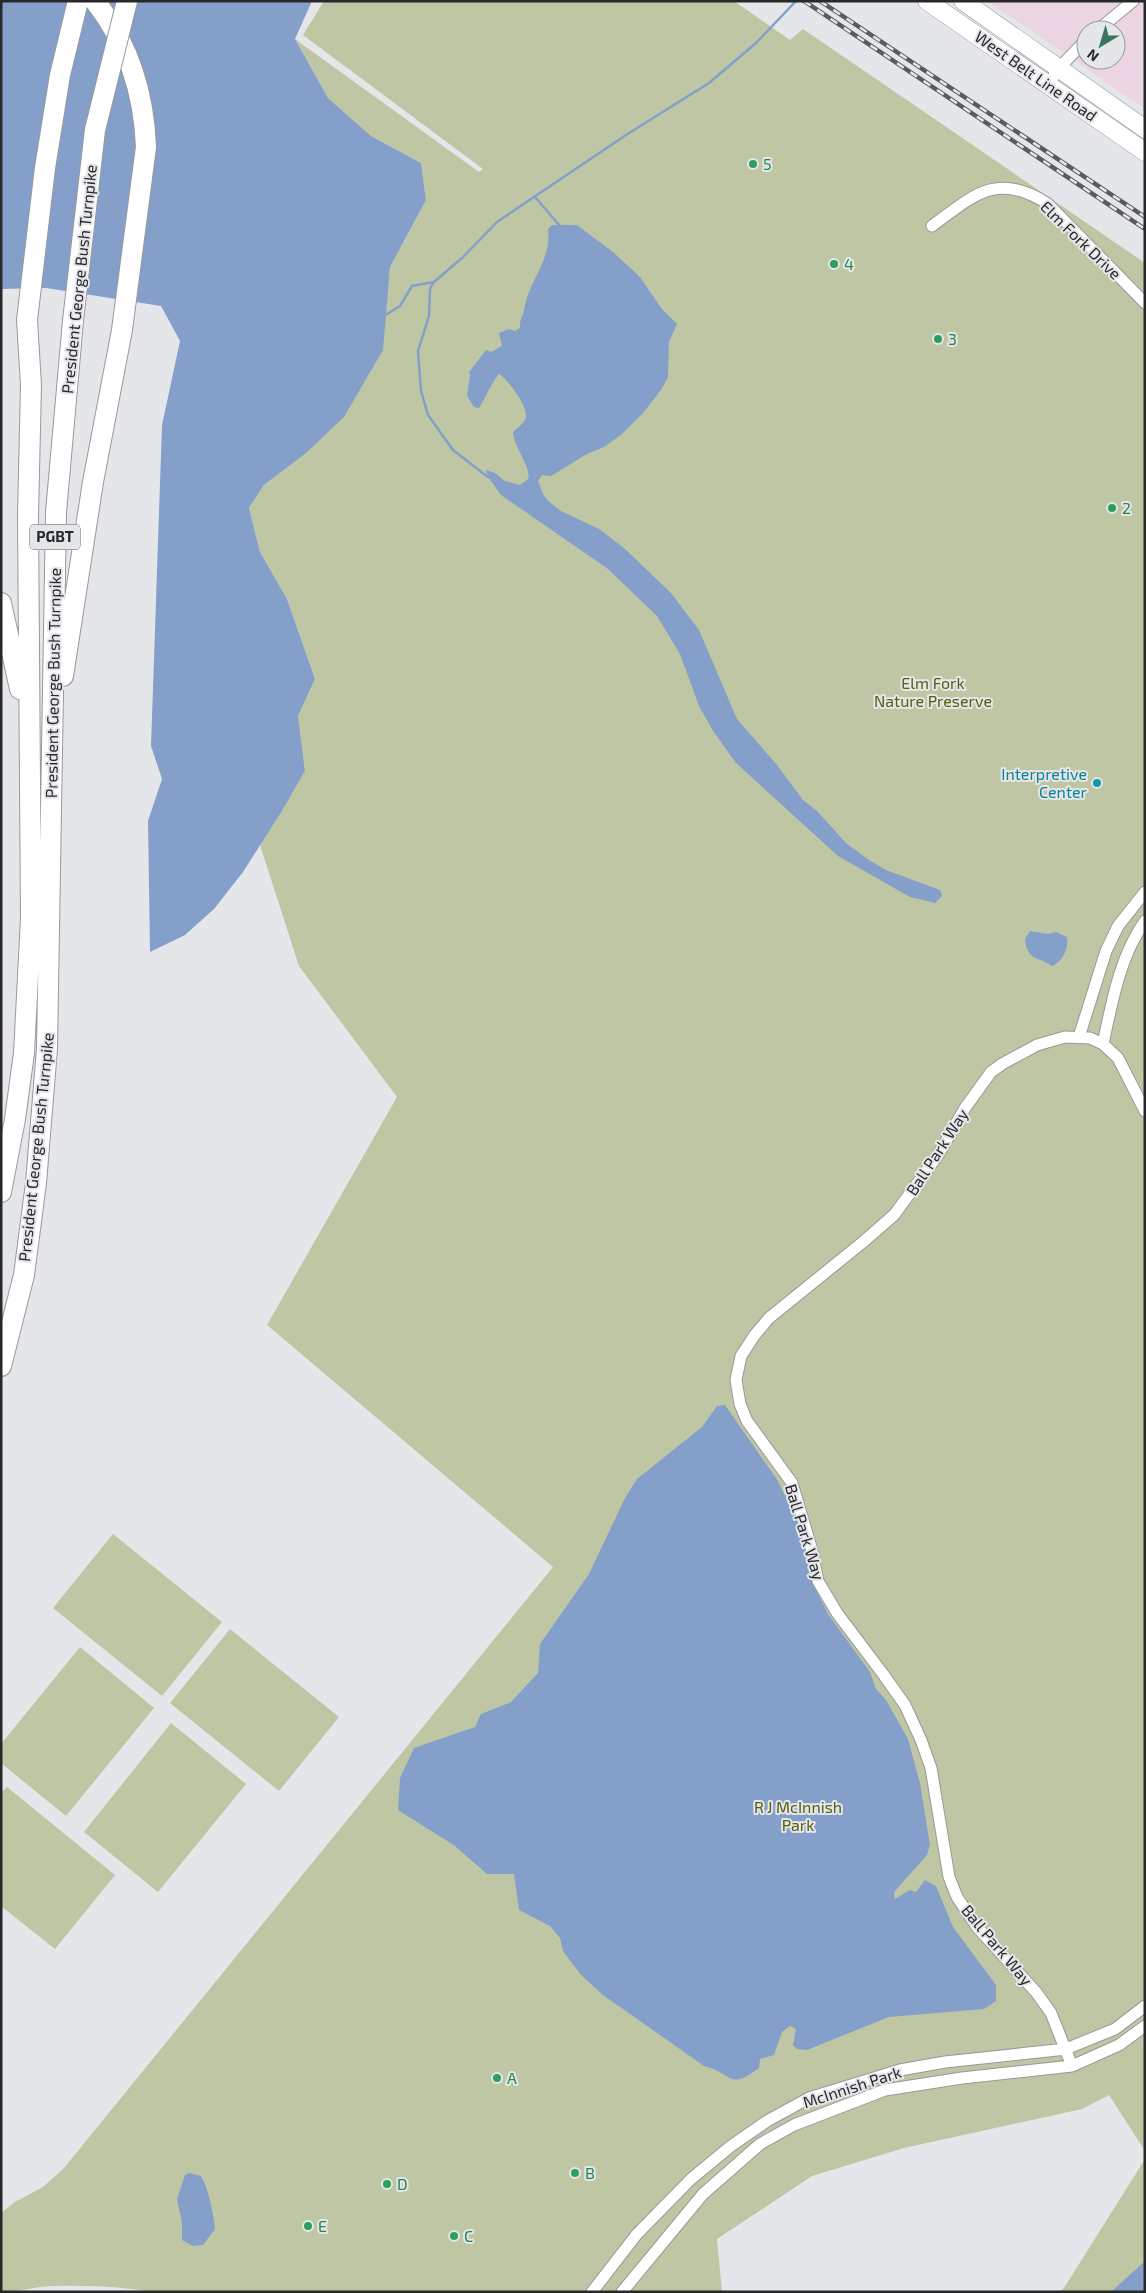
<svg xmlns="http://www.w3.org/2000/svg" width="1146" height="2293" viewBox="0 0 1146 2293" font-family="'Exo 2',sans-serif">
  <style>
    .industrial { fill: #ebd5e2; fill-rule: evenodd }
    .green { fill: #bfc6a3 }
    .water { fill: #84a0ca }
    .lines { fill: none; stroke-linecap: round; stroke-linejoin: round }
    .stream { stroke: #84a0ca; stroke-width: 2.5 }
    .street-casing { stroke: #97999c; stroke-width: 13 }
    .primary-casing { stroke: #97999c; stroke-width: 19 }
    .highway-casing { stroke: #97999c; stroke-width: 22 }
    .street { stroke: #fff; stroke-width: 11 }
    .primary { stroke: #fff; stroke-width: 18 }
    .highway { stroke: #fff; stroke-width: 20 }
    .rail-casing { stroke: #5a5b5d; stroke-width: 4.5 }
    .rail { stroke: #e4e6ea; stroke-width: 2.5; stroke-dasharray: 8; stroke-linecap: butt }
    .highway-bridge-casing { stroke: #97999c; stroke-width: 22; stroke-linecap: butt }
    .highway-bridge { stroke: #fff; stroke-width: 20 }
    .leisure-dot { fill: #2e9e5b; stroke: #e4e6ea; stroke-width: 2 }
    .culture-dot { fill: #0f9aa8; stroke: #e4e6ea; stroke-width: 2 }
    .labels { text-anchor: middle; stroke-width: 4; stroke-linejoin: round; paint-order: stroke }
    .shield { fill: #e4e6ea; stroke: #606163; stroke-width: 1 }
    .shield-label { font-size: 15px; font-weight: bold; fill: #272829 }
    .street-label { font-size: 16px; fill: #272829; stroke: #e4e6ea }
    .leisure-label { font-size: 16px; fill: #27864d; stroke: #e4e6ea; text-anchor: start }
    .park-label { font-size: 16px; fill: #545e0c; stroke: #e4e6ea }
    .culture-label { font-size: 16px; fill: #0d838f; stroke: #e4e6ea; text-anchor: end }
  </style>
  <rect width="100%" height="100%" fill="#e4e6ea"/>
  <path class="industrial" d="M987,1H1145V109L1058,49ZM1086,30H1116V60H1086Z"/>
  <path class="green" d="M324,1H734L790,40L803,29L1145,263V2151L1109,2095L1082,2109L904,2148L812,2176L717,2239L722,2292H152C119,2286 84,2285 51,2286C34,2287 18,2292 1,2292V2213L15,2202L43,2187L64,2168L553,1567L267,1325L397,1097L299,966L260,845L305,771L298,716L315,679L287,599L260,552L249,508L264,485L305,454L387,298L390,267L426,200L421,163L371,136L328,98L295,39L479,172L483,169L303,35Z
    M113,1534L222,1622L162,1696L53,1608Z
    M230,1629L339,1717L279,1791L170,1703Z
    M80,1647L154,1708L66,1816L1,1763V1744Z
    M171,1723L246,1784L158,1892L84,1832Z
    M7,1787L115,1875L55,1949L1,1906V1793Z
    M1145,2159V2292H1059L1064,2288Z"/>
  <path class="water" d="M1,1H312L295,39L328,98L371,136L421,163L426,200L390,267L383,350L344,417L305,454L264,485L249,508L260,552L287,599L315,679L298,716L305,771L280,814L243,872L214,909L185,935L150,952L148,821L162,779L151,746L162,425L180,341L161,306L46,288L1,289Z
    M552,225H577L613,252L640,277L662,309L677,324L669,342L668,377L661,390L643,413L622,434L604,447L587,454L551,476L542,475L538,481L543,494L548,501L561,511L599,529L624,548L671,593L699,630L737,719L777,765L803,800L817,811L846,843L869,860L886,870L940,890L942,896L935,903L910,897L838,856L736,763L713,731L699,706L680,654L657,616L608,569L501,495L488,477L486,470L495,473L505,481L520,485L528,479C532,468 514,448 513,432C518,427 524,424 526,417C528,407 508,379 499,374C495,377 484,401 479,408L474,407L467,396L470,375L469,372L486,350L491,352L502,346L499,333L509,329L515,331L520,328C519,320 523,317 524,310C528,281 552,261 548,229Z
    M1030,931L1048,934L1056,932L1067,937C1069,949 1062,962 1052,966C1039,956 1027,962 1025,939Z
    M725,1405L778,1481L799,1525L814,1586L828,1614L870,1672L876,1689L886,1700L908,1739L920,1783L930,1845L927,1855L894,1892L895,1899L910,1890L916,1892L925,1880L936,1886L953,1927L996,1985V2001L984,2009L889,2017L807,2050L797,2049L793,2045L796,2029L790,2026L782,2032L774,2055L760,2059L759,2068C727,2091 735,2074 704,2066L603,1995L581,1975L563,1951L560,1938L550,1926L519,1910L514,1874H487L455,1846L398,1810L400,1778L414,1748L475,1727L481,1714L511,1702L538,1673L540,1644L589,1574L625,1498L637,1479L702,1427L717,1406Z
    M189,2173L201,2176C208,2187 214,2216 215,2229L203,2245L193,2246L182,2240V2223L177,2199L185,2175Z
    M1145,2261V2292H1111Z"/>
  <g class="lines">
    <path class="stream" d="M535,197L560,226
      M433,283L430,289L429,316L418,351L421,391L428,415L453,450L488,477
      M384,316L400,306L412,286L434,282L462,258L497,222L626,135L709,83L756,43L796,1"/>
    <defs>
      <path id="street" d="M1098,30L1133,1
        M1048,85L1059,68L1086,40
        M932,226C974,195 997,171 1048,204L1145,303
        M1079,1037L1106,951L1118,926L1145,892
        M1103,1044C1112,1002 1120,956 1145,921
        M1072,2066L1051,2013L1036,1992L977,1927L957,1897L949,1877L931,1768L921,1740L905,1705L883,1674L837,1613L818,1581L811,1547L792,1483L747,1421L740,1404L736,1380L741,1356L754,1336L769,1318L863,1242L894,1215L938,1155L965,1108L991,1072L1002,1064L1037,1045L1065,1037L1090,1038L1103,1044L1118,1058L1145,1111
        M592,2292L637,2234L691,2179L731,2146L767,2121L809,2098L900,2070L945,2062L1066,2049L1115,2029L1145,2006
        M622,2292L703,2194L760,2144L794,2125L885,2090L962,2078L1072,2066L1119,2045L1145,2026"/>
      <path id="primary" d="M927,1L1145,152
        M963,1L1145,129"/>
      <path id="highway" d="M1,603L20,689
        M63,676L93,482L122,330L146,147C144,94 128,43 95,1
        M1,1192L15,1119L24,1053L31,918L28,515L31,385L27,320L45,168L60,75L78,1
        M1,1366L24,1275L36,1183L47,1049L56,512L73,321"/>
    </defs>
    <use href="#street" class="street-casing"/>
    <use href="#primary" class="primary-casing"/>
    <use href="#highway" class="highway-casing"/>
    <use href="#street" class="street"/>
    <use href="#primary" class="primary"/>
    <use href="#highway" class="highway"/>
    <defs>
      <path id="rail" d="M804,1L1145,229
        M820,1L1145,217"/>
    </defs>
    <use href="#rail" class="rail-casing"/>
    <use href="#rail" class="rail"/>
    <defs>
      <path id="highway-bridge" d="M73,321L95,130L127,1"/>
    </defs>
    <use href="#highway-bridge" class="highway-bridge-casing"/>
    <use href="#highway-bridge" class="highway-bridge"/>
  </g>
  <g class="leisure-dot">
    <circle cx="753" cy="164" r="5"/>
    <circle cx="834" cy="264" r="5"/>
    <circle cx="938" cy="339" r="5"/>
    <circle cx="1112" cy="508" r="5"/>
    <circle cx="497" cy="2078" r="5"/>
    <circle cx="575" cy="2173" r="5"/>
    <circle cx="387" cy="2184" r="5"/>
    <circle cx="308" cy="2226" r="5"/>
    <circle cx="454" cy="2236" r="5"/>
  </g>
  <circle class="culture-dot" cx="1097" cy="783" r="5"/>
  <g class="labels">
    <rect class="shield" x="30" y="524.5" width="50" height="25" rx="4"/>
    <g class="shield-label">
      <text x="55" y="542">PGBT</text>
    </g>
    <g class="street-label">
      <text transform="translate(1036 76) rotate(35)" y="6">West Belt Line Road</text>
      <text transform="translate(1081 240) rotate(44)" y="6">Elm Fork Drive</text>
      <text transform="translate(79 279) rotate(-84)" y="6">President George Bush Turnpike</text>
      <text transform="translate(53 683) rotate(-89)" y="6">President George Bush Turnpike</text>
      <text transform="translate(36 1147) rotate(-84)" y="6">President George Bush Turnpike</text>
      <text transform="translate(937 1152) rotate(-57)" y="6">Ball Park Way</text>
      <text transform="translate(805 1532) rotate(73)" y="6">Ball Park Way</text>
      <text transform="translate(997 1945) rotate(50)" y="6">Ball Park Way</text>
      <text transform="translate(852 2087) rotate(-18)" y="6">McInnish Park</text>
    </g>
    <g class="leisure-label">
      <text x="763" y="170">5</text>
      <text x="844" y="270">4</text>
      <text x="948" y="345">3</text>
      <text x="1122" y="514">2</text>
      <text x="507" y="2084">A</text>
      <text x="585" y="2179">B</text>
      <text x="397" y="2190">D</text>
      <text x="318" y="2232">E</text>
      <text x="464" y="2242">C</text>
    </g>
    <g class="park-label">
      <text x="933" y="689">Elm Fork<tspan x="933" dy="18">Nature Preserve</tspan></text>
      <text x="798" y="1813">R J McInnish<tspan x="798" dy="18">Park</tspan></text>
    </g>
    <g class="culture-label">
      <text x="1087" y="780">Interpretive<tspan x="1087" dy="18">Center</tspan></text>
    </g>
  </g>
  <rect width="1146" height="2293" fill="none" stroke="#272829" stroke-width="5"/>
  <g transform="translate(1101 45) rotate(218)"><circle r="24" fill="#e4e6ea" stroke="#989a9d"/>
  <path d="M0-4L9 19L0 12L-9 19Z" fill="#38745e"/>
  <text y="-8" font-size="14" font-weight="bold" text-anchor="middle" fill="#272829">N</text>
  </g>
</svg>
